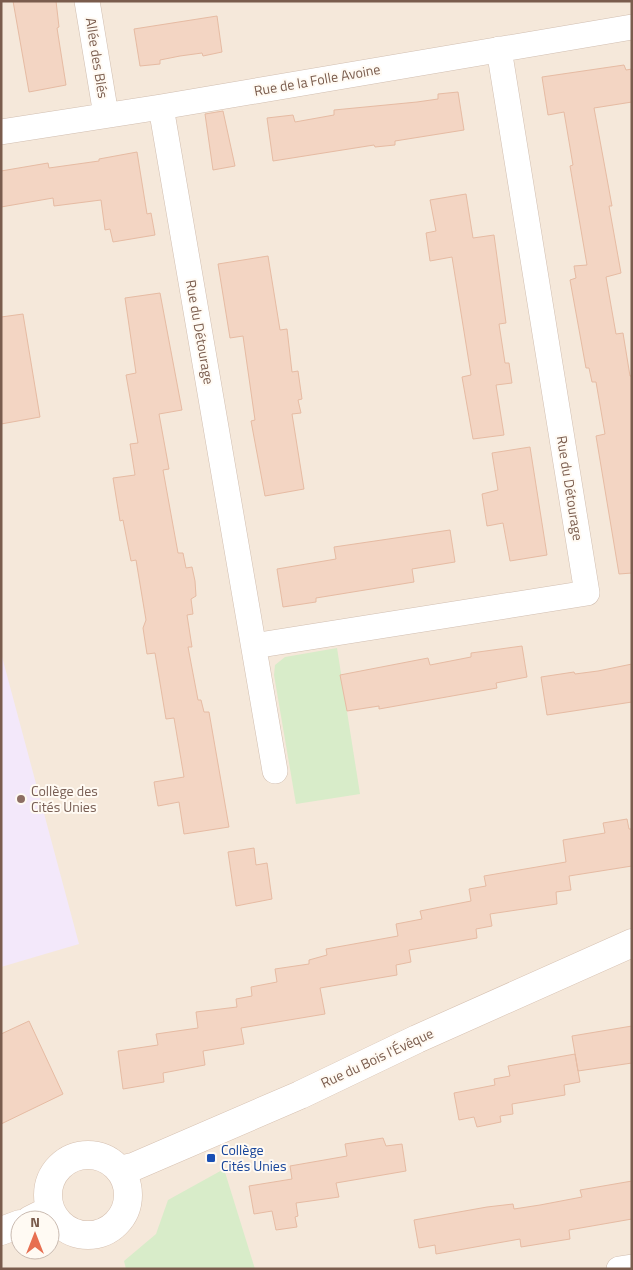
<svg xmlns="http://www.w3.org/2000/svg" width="633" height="1270" viewBox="0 0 633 1270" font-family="'Titillium Web',sans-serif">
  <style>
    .residential { fill: #f5e8da; fill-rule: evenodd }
    .education { fill: #f3e8fa }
    .green { fill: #d8ecc9 }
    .building { fill: #f3d5c3; stroke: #e6bba3 }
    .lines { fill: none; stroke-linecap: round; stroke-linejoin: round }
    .street-casing { stroke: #d1beb0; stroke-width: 26 }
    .secondary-casing { stroke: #d6c0b0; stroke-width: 29 }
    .street { stroke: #fff; stroke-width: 25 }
    .secondary { stroke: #fff; stroke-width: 28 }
    .education-dot { fill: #8d6e63; stroke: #fffaf3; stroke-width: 2 }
    .transit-dot { fill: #1a4fb4; stroke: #fffaf3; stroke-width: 2 }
    .labels { text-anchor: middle; stroke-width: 4; stroke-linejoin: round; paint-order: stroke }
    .street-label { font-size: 14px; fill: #7a5c4d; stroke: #fffaf3 }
    .education-label { font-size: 14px; fill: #785e54; stroke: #fffaf3; text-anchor: start }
    .transit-label { font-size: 14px; fill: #164399; stroke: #fffaf3; text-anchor: start }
  </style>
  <rect width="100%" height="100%" fill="#fdf6ec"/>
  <path class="residential" d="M1,1H632V1269H1ZM20,1220H50V1250H20Z"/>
  <path class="education" d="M1,653L79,944L1,967Z"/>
  <path class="green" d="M337,648L360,794L296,804L274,675L275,665L285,657Z
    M224,1169L255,1269H126L124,1261L156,1234L168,1200Z"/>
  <path class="building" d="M13,1H56L59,27L57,28L66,85L29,92Z
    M217,16L222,52L203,56L202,53L180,56L160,60V64L140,66L134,29Z
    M624,65L626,70L632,69V102L594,108L612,206H609L621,273L606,277L616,334L623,333L630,376H632V573L619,574L596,436L605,434L596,382H592L589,368H586L570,280L576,278L574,266L587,265L570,166L573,165L564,112L548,115L542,77Z
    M458,92L464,130L395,141V145L375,147L374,145L273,161L267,118L293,115L295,122L334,115V110L417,102L438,99V94Z
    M223,111L235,166L213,170L205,114Z
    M137,152L147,214L151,213L155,235L113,242L110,229L105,230L101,200L54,206L53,198L1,207V171L48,163L49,168L99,161V159Z
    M466,194L473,238L494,235L506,323L499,324L505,363H509L512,383L496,385L504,435L473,439L462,377L471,375L452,257L430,261L426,233L436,231L430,200Z
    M268,256L280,330L287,329L292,372L298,371L302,399L298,400L301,413L292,414L304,489L265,496L251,421L255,420L243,336L230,338L218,264Z
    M160,293L182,410L159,414L169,469L163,470L178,553H183L186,568L192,567L195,581L196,596L191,599L193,614L187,615L192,647H188L198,700H201L204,712H209L229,827L184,834L179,802L158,806L154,782L184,777L174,718L166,719L155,653L147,654L143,628L146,620L136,560L131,561L123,520L120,521L113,478L135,475L130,444L138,443L126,375L136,373L125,298Z
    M23,314L40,417L1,424V317Z
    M530,447L547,555L510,561L503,523L487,526L482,494L498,490L492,453Z
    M450,530L455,562L412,569L414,582L316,598V602L283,607L277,569L336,559L334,547Z
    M522,646L527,677L496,683L497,688L379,709V706L347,711L340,675L428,658L430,665L471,657V653Z
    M632,664V702L547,715L541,677L574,672L575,674L598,671Z
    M627,819L629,829H632V866L569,876L571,890L556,892L557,904L490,914L492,926L476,929L477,938L409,950L411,962L396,965L397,975L320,988L325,1014L241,1028L244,1044L203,1051L205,1065L163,1073L164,1082L123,1089L118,1051L158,1045L156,1034L198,1028L196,1012L237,1007L236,999L252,996L251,987L277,982L275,969L309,964V960L327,955L326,949L398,936L396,924L422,919L420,911L471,901L469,889L486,886L484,876L566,862L563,840L605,833L603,823Z
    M254,848L256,865L267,863L272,899L236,906L228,852Z
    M29,1021L63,1094L1,1124V1034Z
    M632,1026V1063L578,1071L572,1036Z
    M575,1054L580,1082L564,1085L565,1095L512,1104L513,1114L500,1116L501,1122L477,1127L474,1117L459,1120L454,1093L495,1085L494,1079L510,1076L508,1066Z
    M383,1138L386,1146L402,1144L406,1171L336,1183L339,1197L296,1203L298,1216L295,1217L297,1227L276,1230L272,1211L254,1214L249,1186L292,1179L290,1166L347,1156L345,1144Z
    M632,1181V1219L569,1230L570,1239L521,1247L520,1239L436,1254L435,1245L419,1248L414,1220L487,1207L513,1204L514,1209L540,1205L582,1197L580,1190Z"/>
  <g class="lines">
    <defs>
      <path id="street" d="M87,1L106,115
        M161,107L275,771
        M1,132L161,107L632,27
        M254,646L587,593L499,49
        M619,1269L632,1267"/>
      <path id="secondary" d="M48 1195a40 40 0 1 1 80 0a40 40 0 1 1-80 0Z
        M120,1170L133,1167L300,1095L417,1039L632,943
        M30,1220L50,1210
        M1,1231L20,1224"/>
    </defs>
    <use href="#street" class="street-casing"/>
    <use href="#secondary" class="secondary-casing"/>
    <use href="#street" class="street"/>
    <use href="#secondary" class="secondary"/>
  </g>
  <circle class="education-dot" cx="21" cy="799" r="5"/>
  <rect class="transit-dot" x="206" y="1153" width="10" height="10" rx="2.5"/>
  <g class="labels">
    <g class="street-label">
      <text transform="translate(97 58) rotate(81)" y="5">Allée des Blés</text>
      <text transform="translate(317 80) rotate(-10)" y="5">Rue de la Folle Avoine</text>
      <text transform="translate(200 332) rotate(80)" y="5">Rue du Détourage</text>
      <text transform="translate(570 488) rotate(81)" y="5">Rue du Détourage</text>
      <text transform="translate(377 1058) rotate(-25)" y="5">Rue du Bois l'Évêque</text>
    </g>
    <g class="education-label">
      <text x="31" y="796">Collège des<tspan x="31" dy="16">Cités Unies</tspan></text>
    </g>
    <g class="transit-label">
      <text x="221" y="1155">Collège<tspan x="221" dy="16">Cités Unies</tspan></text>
    </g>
  </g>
  <rect width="633" height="1270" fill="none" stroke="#7a5c4d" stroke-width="5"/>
  <g transform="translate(35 1235)"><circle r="24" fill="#fffaf3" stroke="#cabbb1"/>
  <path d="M0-4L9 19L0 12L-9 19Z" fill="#e76f51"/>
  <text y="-8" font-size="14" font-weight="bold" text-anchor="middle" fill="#7a5c4d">N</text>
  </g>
</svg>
